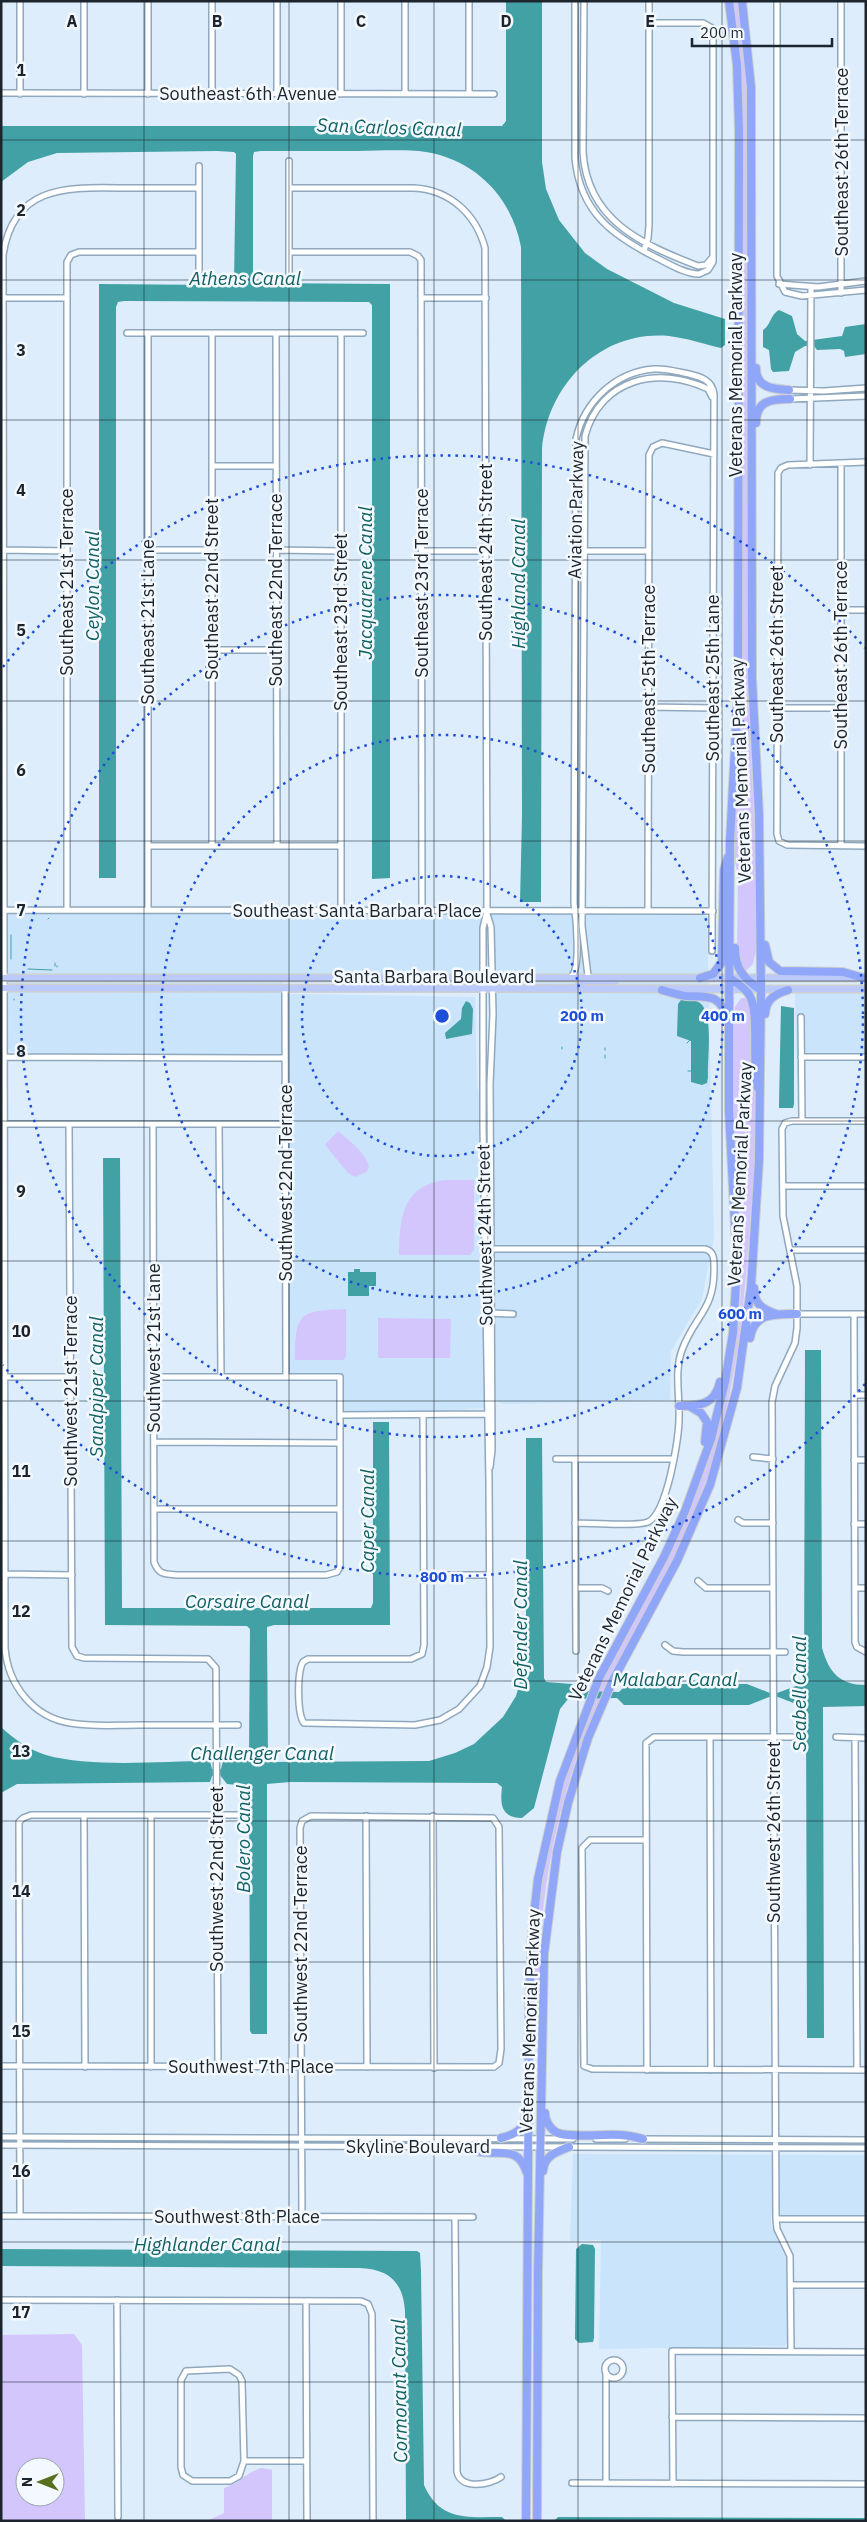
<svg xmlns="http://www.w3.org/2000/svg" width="867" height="2522" viewBox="0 0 867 2522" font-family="'IBM Plex Sans',sans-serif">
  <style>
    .built { fill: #cae4fb }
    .green { fill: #d3c6fc; fill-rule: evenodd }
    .water { fill: #42a1a4 }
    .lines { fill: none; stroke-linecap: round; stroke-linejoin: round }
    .stream { stroke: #42a1a4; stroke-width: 1 }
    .minor-casing { stroke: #8fa8be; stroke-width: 8 }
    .major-casing { stroke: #cdcfd1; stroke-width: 9 }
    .highway-casing { stroke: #cdcfd1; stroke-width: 10 }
    .minor { stroke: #fff; stroke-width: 5 }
    .major { stroke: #bccafb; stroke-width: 6 }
    .highway { stroke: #90a7f9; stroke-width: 8 }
    .grid { fill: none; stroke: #1c252e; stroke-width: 1; stroke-opacity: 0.55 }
    .ring { fill: none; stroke: #1d4ed8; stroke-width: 2.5; stroke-dasharray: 2.5 5 }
    .labels { text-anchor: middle; stroke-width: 5; stroke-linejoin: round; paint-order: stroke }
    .street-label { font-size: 18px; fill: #1c252e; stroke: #f3f9fe }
    .water-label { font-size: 19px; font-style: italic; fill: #116163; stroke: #f3f9fe }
    .grid-label { font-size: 16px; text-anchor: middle; font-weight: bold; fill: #1c252e; stroke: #f3f9fe; stroke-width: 5; stroke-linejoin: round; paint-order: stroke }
    .centre { fill: #1d4ed8; stroke: #f3f9fe; stroke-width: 2.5 }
    .ring-label { font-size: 15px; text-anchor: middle; font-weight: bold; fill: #1d4ed8; stroke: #f3f9fe; stroke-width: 5; stroke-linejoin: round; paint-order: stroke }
  </style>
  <rect width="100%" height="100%" fill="#ddedfb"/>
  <path class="built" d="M223,913L702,914L707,917L714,1238L702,1299L671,1351L670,1400L505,1404L498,1402L494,1397L492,1063L495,1059V974H282V1052L279,1056L130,1053L42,1056L14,1053L9,1051L7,1037H1V914Z
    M795,992H866V1054L796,1055Z
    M295,994L475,997L477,1085L480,1101L484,1203L486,1405L483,1408L429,1412H347L342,1409L341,1376L296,1375L290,1372L287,1003L289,995Z
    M573,2154L866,2155V2215H771V2226L789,2264V2340L785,2346L599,2349L601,2240L570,2241Z"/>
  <path class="green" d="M733,1H737L745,67L747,108V675L756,854V950L753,964L745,972L737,956L738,876L733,853L742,687V84Z
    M741,998H747C756,1018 750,1048 752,1071C752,1080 756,1089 756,1098C757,1121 756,1145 754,1168C745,1292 741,1399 693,1516C655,1606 599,1685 570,1779C553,1834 543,1891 540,1949C539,1975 542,2004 538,2029C530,1991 534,1951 538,1913C546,1837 566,1760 598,1690C639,1604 688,1530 715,1437C730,1384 742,1326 741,1271C741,1222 735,1173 733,1124C732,1089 733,1053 733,1018L735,1007Z
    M338,1131C349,1141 365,1151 369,1167L366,1172L355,1177L348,1173L325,1145Z
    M446,1180H474V1250L470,1255H399C400,1220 401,1185 446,1180Z
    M346,1309V1357L343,1360H295C295,1312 300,1311 346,1309Z
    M378,1318L451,1319L450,1358H378Z
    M74,2334L82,2345L85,2521H1V2335ZM25,2467H55V2497H25Z
    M262,2468L272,2470V2521H207L224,2513V2488C241,2483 244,2473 262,2468Z"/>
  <path class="water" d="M506,1H542V162L546,189L559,220L585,253L607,269L674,303L725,319V345L721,348C704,344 686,338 669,336C601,330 548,384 542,449L541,902H520L522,817L521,247C512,198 476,160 426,152C403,149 379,151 357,151C325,151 293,151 261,151L254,152L253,156V280L256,283L390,284V878L372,879V305L369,302H362L124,301L118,302L116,307V878H99V284L215,285L234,283L236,154L234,152L217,151L57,153L28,162L1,182V126H502L506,121Z
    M779,310L792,316L797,334L805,341L842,336L845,327L866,324V354L845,357L844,351L840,349L817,350L814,346H805L795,352L789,371L773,372L771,369L769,350L763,347V330C771,325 770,315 779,310Z
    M681,1000C687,1000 695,999 700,1003C714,1013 707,1060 708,1077L707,1083L702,1085L691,1082V1041L677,1036L678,1004Z
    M466,1001L470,1003L473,1009L472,1034L446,1039L445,1033L461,1019L462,1008Z
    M781,1006L794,1008V1104L793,1108H779V1104Z
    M103,1158H120L122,1608H371L373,1603V1422H389L390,1625H274L267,1627L268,1762L429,1761L455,1753L474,1744L503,1717L516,1696L524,1668L526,1614V1438H542L544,1678L546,1682L572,1684L581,1691L619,1692L627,1684H747L770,1693H777L804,1683L805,1350H821L822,1648C829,1672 839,1685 866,1685V1706L823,1707L824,2038H807L806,1712L804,1707L778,1697H769L749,1705H624L617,1698L568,1699L560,1709L534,1808L522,1818C501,1818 500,1804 502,1787L497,1783L290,1782L267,1784V2034H252L250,2031L249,1786L227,1784L220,1775L212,1776L210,1782L17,1784L1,1793V1727C14,1739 29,1750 46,1755C91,1768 162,1761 210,1761L212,1769H221L223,1761H244L249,1756L250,1629L247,1626L105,1625Z
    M354,1269H360V1272H376V1286H369V1296H348V1272H354Z
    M582,2244L593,2245L595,2249L594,2338L593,2342L579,2343L575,2339L576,2249Z
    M1,2249L417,2251L420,2253L421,2271L424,2485C440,2522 469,2517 502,2517L506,2521H406L405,2311C403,2282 389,2269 359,2268L1,2266Z
    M558,2517L866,2518V2521H554Z"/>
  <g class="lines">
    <path class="stream" d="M48,919L49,918
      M11,935V959
      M55,963V966
      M57,967V966
      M28,969L52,970
      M14,999V1000
      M687,1043L690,1040
      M562,1047V1049
      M605,1048V1050
      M605,1058V1055
      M688,1071H692"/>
    <defs>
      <path id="minor" d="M84,1V94
        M148,1V94
        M212,1V94
        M277,1V94
        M405,1V94
        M469,1V94
        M575,1V158C580,213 614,237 659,259C671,265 686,274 699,274L708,270L713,262V33L712,28L703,23H649
        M584,1L583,152C587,220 641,244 698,266L706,265L712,258
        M777,1V276L785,292L802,296L866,290
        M1,93L494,94
        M20,94V1
        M341,94V1
        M289,161V275
        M199,166V271
        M199,188C172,188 145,188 118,188C64,187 13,187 3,255L5,1648C8,1685 33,1717 70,1723C92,1727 116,1725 138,1725C171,1725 205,1725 238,1725
        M289,188H414C450,190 476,214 485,248L487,911L483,928V1127L489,1482
        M644,251L648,238L649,225V1
        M289,252H410L418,256L421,260L422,912
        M779,284L818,287L866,281
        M841,293V1
        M3,298H67
        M422,298H486
        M127,333H363
        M212,333V846
        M276,333L277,846
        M341,333V912
        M789,390L824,391L866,388
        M790,399L866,396
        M866,462L788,465L781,468L778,473L777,834L779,841L787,845L866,846
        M841,464V846
        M810,465L811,287
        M212,466H276
        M3,550L67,551
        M148,550H212
        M276,550L341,551
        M422,551H486
        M581,551H649
        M842,610H866
        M212,650H276
        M649,707L713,708
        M777,708H841
        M148,846H341
        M2,910L713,911
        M67,910V262L71,255L79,252H199
        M148,910V333
        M648,911L649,455L653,447L662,443L714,454
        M487,914L491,927L493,1014L490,1084L492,1450L490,1467
        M572,976C581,966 576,917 574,903L576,439C584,402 615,372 654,369C666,368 678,372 689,374C701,377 712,380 714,394L712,951
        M588,976L582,926L585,436C600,379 658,365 708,389L712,397
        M285,988L286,1377
        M801,1017L802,1121
        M3,1057L285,1058
        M801,1057H866
        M3,1124H286
        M69,1124L72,1647L77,1656L84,1658L208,1659L216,1668L218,2067
        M153,1124L154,1562C159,1575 164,1574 178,1575H326L337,1572L340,1567V1377H154
        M219,1124L221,1377
        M783,1186H866
        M489,1249H705C714,1251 714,1259 714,1267C715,1310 695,1315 682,1350C674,1371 680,1397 679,1419C679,1439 667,1513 648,1522C635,1527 591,1523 575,1523
        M790,1250H866
        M489,1313L513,1314
        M797,1314H866
        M854,1314L855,1642L857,1647L866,1652
        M4,1377H71
        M854,1395H866
        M340,1415L489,1414
        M423,1415L424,1645L422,1654L411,1659H308L303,1662C297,1672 297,1714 304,1723L415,1725L440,1720L459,1709L480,1686L487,1667L490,1647L489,1480
        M154,1442L340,1443
        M753,1457L773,1459
        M556,1459H672
        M575,1459L576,1651
        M854,1460H866
        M154,1509H340
        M738,1520L743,1523H773
        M854,1524H866
        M5,1574L72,1575
        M424,1575H490
        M698,1581L706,1588H773
        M576,1588H602L608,1591
        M855,1588H866
        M665,1645L673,1651L683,1652H785
        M710,1737L711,2070
        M836,1737L866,1738
        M855,1738L857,2070
        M84,1815L85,2067
        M151,1815V2067
        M366,1816L367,2067
        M433,1816L434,2068
        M646,1840H590L582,1848L584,2066L592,2069L866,2070
        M1,2066L494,2067L499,2063L501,2049L499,1827L493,1818L311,1816L302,1821L300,1828C301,1958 301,2087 302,2217
        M647,2070L646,1743L654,1737H792
        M1,2137L573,2139
        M596,2139H625
        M641,2139L866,2140
        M1,2145L866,2148
        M1,2216L473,2217
        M20,2216L19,1822L23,1818L31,1815H237
        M455,2217L457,2472C461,2490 490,2485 501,2477
        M776,2219H866
        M791,2285H866
        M1,2300L361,2301L368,2304L372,2314L373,2521
        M117,2300L118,2517
        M306,2301L307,2521
        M791,2351L790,2256L777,2229L776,2219L772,1402L775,1386L795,1343L797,1328V1286L783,1216L782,1129L785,1123L792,1121H866
        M605 2369a9 9 0 1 1 18 0a9 9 0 1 1-18 0Z
        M672,2417L866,2418
        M244,2461L242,2381L239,2375L230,2369L186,2371L181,2380V2467L183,2475L192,2481H230L239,2476L244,2461H306
        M572,2483L866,2484
        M606,2483V2375
        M673,2484L672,2351L866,2352"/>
      <path id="major" d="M1,978H857
        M1,988L866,989
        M575,989L584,981H615"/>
      <path id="highway" d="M756,368C756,388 773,389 789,390
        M756,423C756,401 770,399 790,399
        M765,945L769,962L780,971L843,972L864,978
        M735,948C735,969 744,979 761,990
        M700,978L713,974L722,962L724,870L728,857
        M730,978C736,982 743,987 748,993C761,1010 751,1063 758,1088
        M662,990C669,992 678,995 686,996C709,997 717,993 728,1017
        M765,1014C766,999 775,994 788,990
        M754,1288C754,1304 762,1309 776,1314
        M750,1338C754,1312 776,1314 797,1314
        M679,1406C699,1406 715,1405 720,1382
        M691,1407L701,1413L707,1422L705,1442
        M545,2113C545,2122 552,2132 561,2134C588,2139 615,2130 643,2139
        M501,2138C515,2135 525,2129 526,2114
        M461,2147C467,2149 474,2151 481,2152C503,2155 518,2146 527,2173
        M543,2171C544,2156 556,2152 569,2147
        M526,2521L529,2007L532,1933L538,1879L560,1781L599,1678L664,1557L685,1511L711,1439L725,1382L733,1333L737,1266L729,1111V1019L730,841L738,690L739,131L737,65L729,1
        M537,2521L538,2273L544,1954L557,1852L568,1803L588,1738L612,1682L677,1561L710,1485L737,1388L751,1287L759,1160L761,990L759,814L752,678L751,87L742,1"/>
    </defs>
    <use href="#minor" class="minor-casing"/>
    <use href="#major" class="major-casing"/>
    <use href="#highway" class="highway-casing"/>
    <use href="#minor" class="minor"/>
    <use href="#major" class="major"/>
    <use href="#highway" class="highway"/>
  </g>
  <path class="grid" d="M144,1V2521M289,1V2521M434,1V2521M578,1V2521M722,1V2521M1,140H866M1,280H866M1,420H866M1,560H866M1,701H866M1,841H866M1,981H866M1,1121H866M1,1261H866M1,1401H866M1,1541H866M1,1681H866M1,1821H866M1,1962H866M1,2102H866M1,2242H866M1,2382H866"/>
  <g class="ring">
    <circle cx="442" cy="1016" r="140"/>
    <circle cx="442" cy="1016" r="281"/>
    <circle cx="442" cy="1016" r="421"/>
    <path d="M865 1384A561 561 0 0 1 3 1365M3 667A561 561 0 0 1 865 648"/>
  </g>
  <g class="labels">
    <g class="street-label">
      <text x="248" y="100">Southeast 6th Avenue</text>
      <text transform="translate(842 162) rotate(-90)" y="6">Southeast 26th Terrace</text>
      <text transform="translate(736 365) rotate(-90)" y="6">Veterans Memorial Parkway</text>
      <text transform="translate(576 510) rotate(-89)" y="6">Aviation Parkway</text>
      <text transform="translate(486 552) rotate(-90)" y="6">Southeast 24th Street</text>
      <text transform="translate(67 582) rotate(-90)" y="6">Southeast 21st Terrace</text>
      <text transform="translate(422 583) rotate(-90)" y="6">Southeast 23rd Terrace</text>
      <text transform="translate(212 589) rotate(-90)" y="6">Southeast 22nd Street</text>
      <text transform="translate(276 590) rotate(-90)" y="6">Southeast 22nd Terrace</text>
      <text transform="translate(148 622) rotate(-90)" y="6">Southeast 21st Lane</text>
      <text transform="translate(341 622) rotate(-90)" y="6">Southeast 23rd Street</text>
      <text transform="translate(777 654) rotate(-90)" y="6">Southeast 26th Street</text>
      <text transform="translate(841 655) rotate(-90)" y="6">Southeast 26th Terrace</text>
      <text transform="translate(713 678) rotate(-90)" y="6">Southeast 25th Lane</text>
      <text transform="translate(649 679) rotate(-90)" y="6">Southeast 25th Terrace</text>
      <text transform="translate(741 771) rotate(-92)" y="6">Veterans Memorial Parkway</text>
      <text x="357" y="917">Southeast Santa Barbara Place</text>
      <text x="434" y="983">Santa Barbara Boulevard</text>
      <text transform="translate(740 1174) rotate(-87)" y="6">Veterans Memorial Parkway</text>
      <text transform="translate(286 1183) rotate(-90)" y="6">Southwest 22nd Terrace</text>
      <text transform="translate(485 1235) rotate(-91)" y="6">Southwest 24th Street</text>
      <text transform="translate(154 1348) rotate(-90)" y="6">Southwest 21st Lane</text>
      <text transform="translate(71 1391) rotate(-90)" y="6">Southwest 21st Terrace</text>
      <text transform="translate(623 1599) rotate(-64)" y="6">Veterans Memorial Parkway</text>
      <text transform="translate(774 1832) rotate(-90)" y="6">Southwest 26th Street</text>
      <text transform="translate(217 1879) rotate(-90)" y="6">Southwest 22nd Street</text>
      <text transform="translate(301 1944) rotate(-90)" y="6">Southwest 22nd Terrace</text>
      <text transform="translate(530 2021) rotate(-88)" y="6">Veterans Memorial Parkway</text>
      <text x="251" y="2073">Southwest 7th Place</text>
      <text x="418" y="2153">Skyline Boulevard</text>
      <text x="237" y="2223">Southwest 8th Place</text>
    </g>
    <g class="water-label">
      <text transform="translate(389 127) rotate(2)" y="7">San Carlos Canal</text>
      <text x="245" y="285">Athens Canal</text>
      <text transform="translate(365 583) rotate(-90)" y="7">Jacquarene Canal</text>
      <text transform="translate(518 584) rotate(-90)" y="7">Highland Canal</text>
      <text transform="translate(92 586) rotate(-90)" y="7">Ceylon Canal</text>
      <text transform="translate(96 1387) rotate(-90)" y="7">Sandpiper Canal</text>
      <text transform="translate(367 1521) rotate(-90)" y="7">Caper Canal</text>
      <text x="247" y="1608">Corsaire Canal</text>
      <text transform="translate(520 1625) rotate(-90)" y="7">Defender Canal</text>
      <text x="675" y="1686">Malabar Canal</text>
      <text transform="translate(799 1694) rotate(-90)" y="7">Seabell Canal</text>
      <text x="262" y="1760">Challenger Canal</text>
      <text transform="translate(243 1839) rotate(-90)" y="7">Bolero Canal</text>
      <text x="207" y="2251">Highlander Canal</text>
      <text transform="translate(399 2391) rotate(-91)" y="7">Cormorant Canal</text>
    </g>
  </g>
  <g class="grid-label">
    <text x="72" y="27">A</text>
    <text x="217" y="27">B</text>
    <text x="361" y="27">C</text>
    <text x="506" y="27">D</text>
    <text x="650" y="27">E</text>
    <text x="21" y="76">1</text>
    <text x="21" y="216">2</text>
    <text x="21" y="356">3</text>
    <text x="21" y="496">4</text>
    <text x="21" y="636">5</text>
    <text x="21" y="776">6</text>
    <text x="21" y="916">7</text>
    <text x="21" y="1057">8</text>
    <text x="21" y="1197">9</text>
    <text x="21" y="1337">10</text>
    <text x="21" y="1477">11</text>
    <text x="21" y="1617">12</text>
    <text x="21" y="1757">13</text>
    <text x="21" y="1897">14</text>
    <text x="21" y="2037">15</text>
    <text x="21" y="2177">16</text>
    <text x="21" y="2318">17</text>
  </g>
  <circle cx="442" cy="1016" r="8" class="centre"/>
  <g class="ring-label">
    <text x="582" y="1021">200 m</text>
    <text x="723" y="1021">400 m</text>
    <text x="740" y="1319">600 m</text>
    <text x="442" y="1582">800 m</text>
  </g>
  <rect width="867" height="2522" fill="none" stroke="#1c252e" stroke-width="5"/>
  <g transform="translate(40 2482) rotate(270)"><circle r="24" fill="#f3f9fe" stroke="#9da4ab"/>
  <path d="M0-4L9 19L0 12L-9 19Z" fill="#586f20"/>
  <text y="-8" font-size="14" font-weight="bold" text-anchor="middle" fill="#1c252e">N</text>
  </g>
  <path d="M692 38v8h140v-8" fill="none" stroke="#1c252e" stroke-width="2.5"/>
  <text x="700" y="38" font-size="15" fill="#1c252e" stroke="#f3f9fe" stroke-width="4" paint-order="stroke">200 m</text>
</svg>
